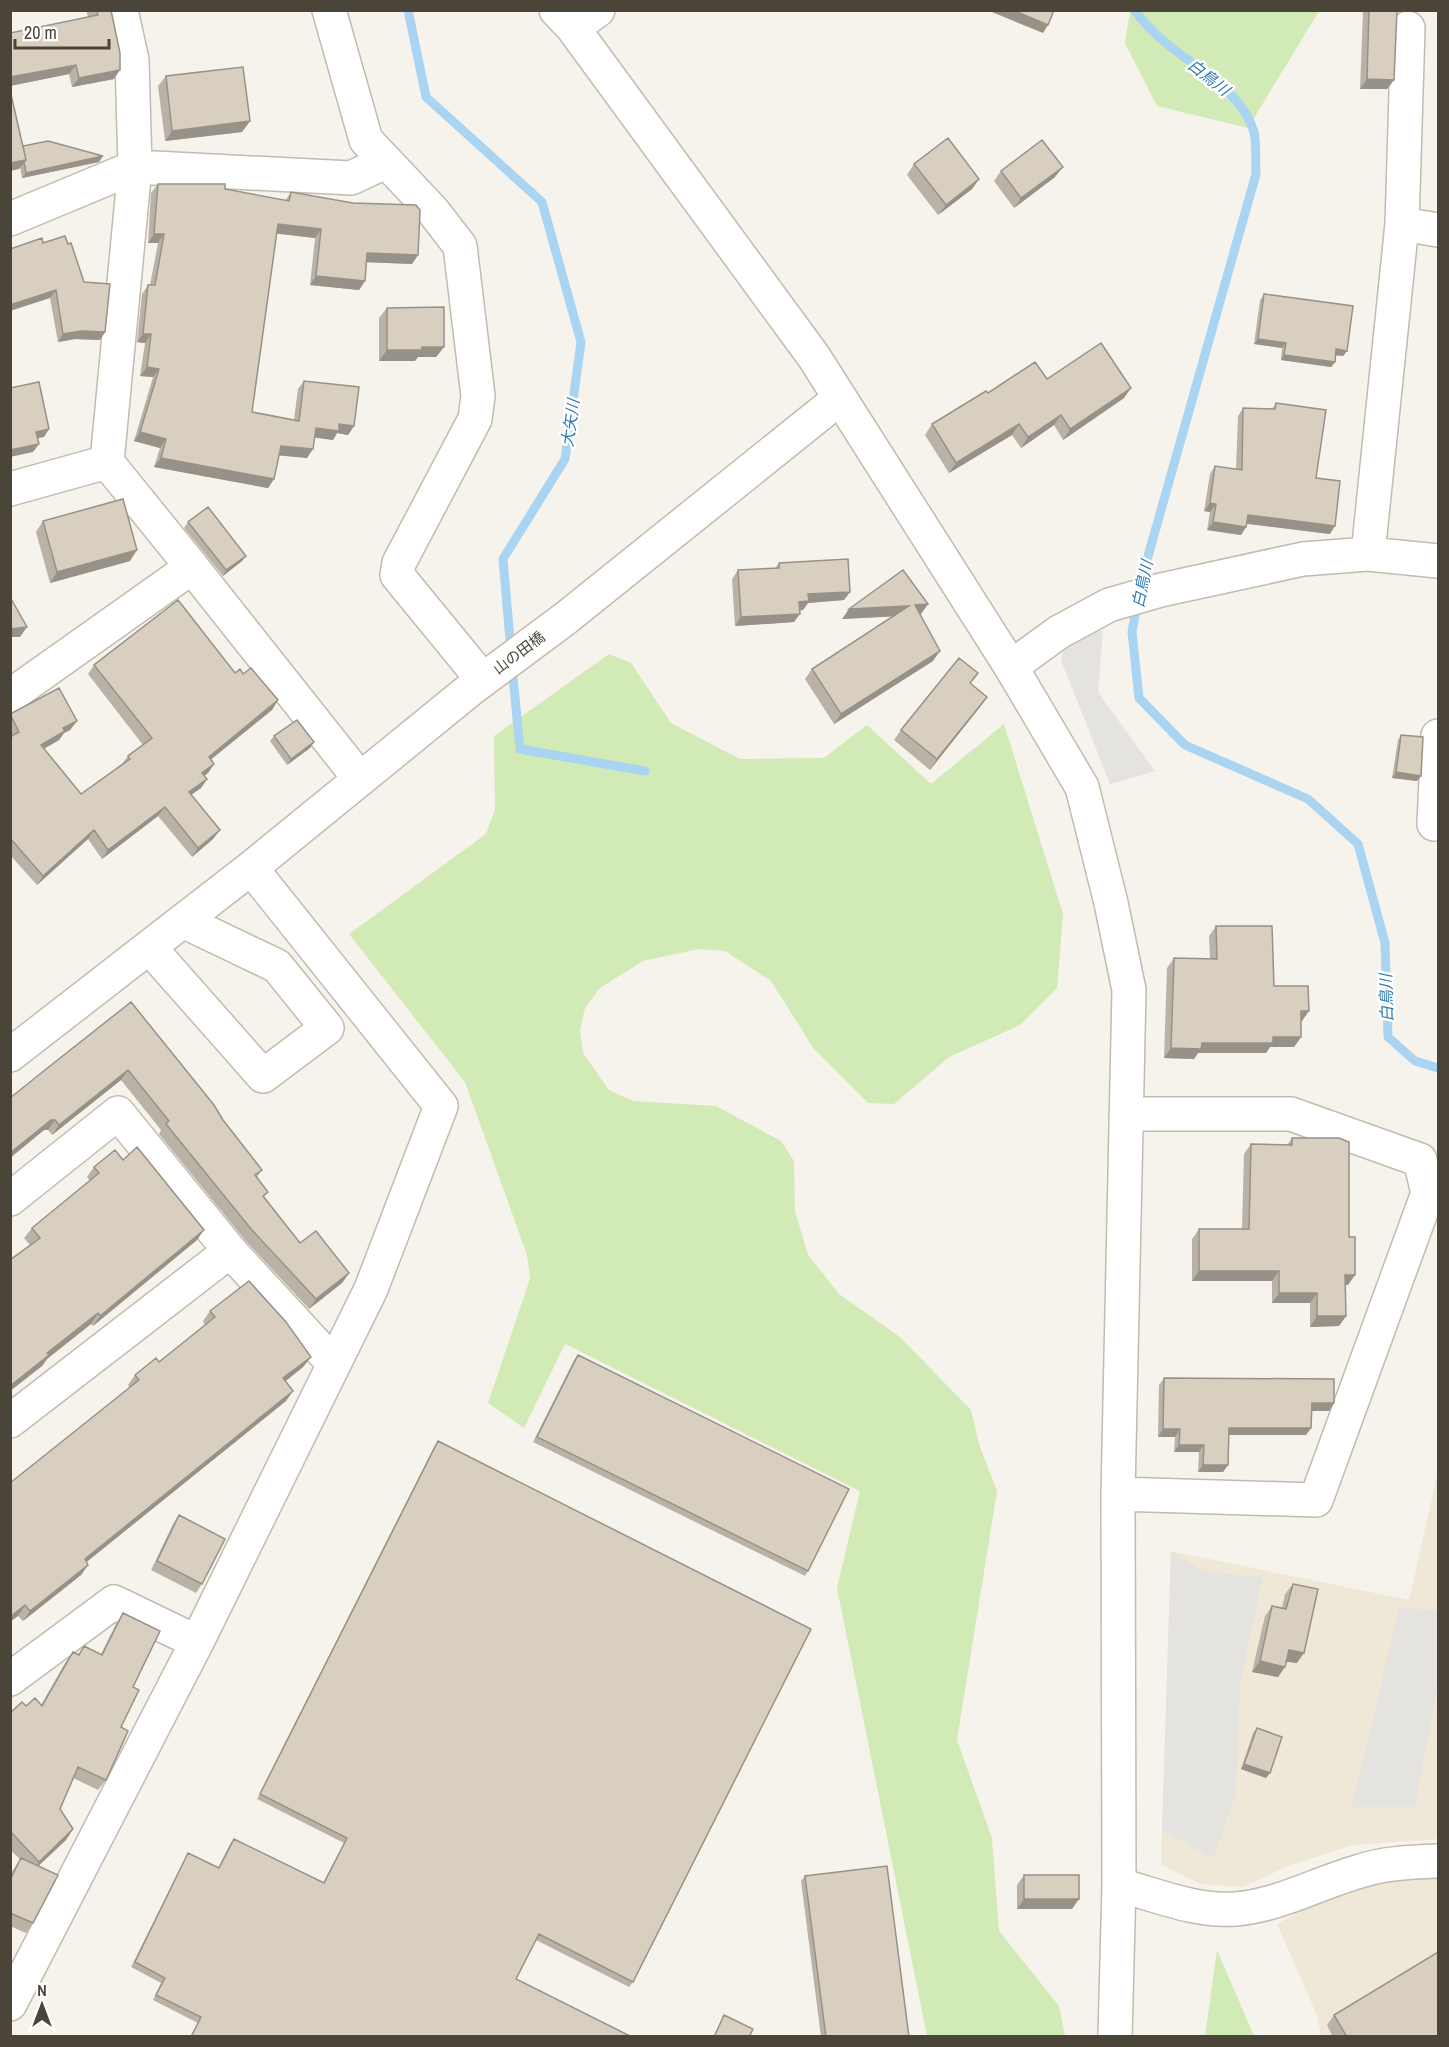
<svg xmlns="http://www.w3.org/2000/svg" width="1449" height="2047" viewBox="0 0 1449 2047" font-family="'Archivo Narrow','Noto Sans JP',sans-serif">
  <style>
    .education { fill: #efe8d6 }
    .green { fill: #d2eab5 }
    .parking { fill: #e5e3e0 }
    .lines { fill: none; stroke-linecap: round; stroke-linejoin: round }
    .stream { stroke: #a9d4f2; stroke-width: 9 }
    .minor-casing { stroke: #c2bbae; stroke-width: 36 }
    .minor { stroke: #fff; stroke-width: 33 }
    .wall { fill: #bab2a6 }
    .shaded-wall { fill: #979187 }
    .building { fill: #d8cfc1; stroke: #979187; stroke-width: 1.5 }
    .labels { text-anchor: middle; stroke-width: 5; stroke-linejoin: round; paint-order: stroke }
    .street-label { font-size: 15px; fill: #4b4439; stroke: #fff }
    .water-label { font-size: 16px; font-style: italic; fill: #2e7ab2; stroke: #fff }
  </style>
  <rect width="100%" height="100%" fill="#f6f3ec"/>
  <path class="education" d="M1438,1471V1839L1353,1845L1288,1866L1243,1887L1200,1884L1161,1864L1171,1551L1409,1600Z
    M1438,1873V2036H1321L1316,2013L1277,1924L1325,1897L1400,1877Z"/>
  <path class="green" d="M1130,11V10L1319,11L1248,128L1157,106L1125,43Z
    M609,654L631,663L671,723L740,759L824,758L867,725L931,784L1004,724L1063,914L1057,988L1020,1025L949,1057L894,1104L868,1103L814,1049L771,981L725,951L699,949L643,961L600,988L585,1008L580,1030L583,1053L609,1090L633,1101L716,1106L781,1141L794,1161L795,1211L808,1255L839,1294L900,1337L971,1410L979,1444L997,1491L957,1740L992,1838L999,1931L1059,2006L1065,2036H927L837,1588L860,1491L565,1344L524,1428L488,1403L530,1279L527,1255L465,1082L349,934L486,834L495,810L494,736Z
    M1217,1950L1254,2036H1205Z"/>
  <path class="parking" d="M1088,630L1103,631L1098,692L1155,771L1110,784L1061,660L1064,646Z
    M1171,1551L1203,1571L1263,1578L1240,1684L1236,1795L1213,1858L1162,1830Z
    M1399,1608L1438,1610V1685L1415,1807H1352Z"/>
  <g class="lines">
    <path class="stream" d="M408,10L426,97L542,202L581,342L565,459L503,559L511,651
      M1135,10C1166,58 1238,78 1254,132C1257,144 1255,161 1256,174L1139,588
      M1137,605L1132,632L1139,698L1185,745L1308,799L1358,844L1385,943L1388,1037L1415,1061L1438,1068
      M512,667L520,749L645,771"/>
    <defs>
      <path id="minor" d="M121,10L132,60L135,167L107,462L192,567
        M329,10L366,140L433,211L460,246L478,396L475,419L399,563L397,575L483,680
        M556,10L573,28L814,357L1011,667L1082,787L1111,903L1129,990L1118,1494L1119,1885L1115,2036
        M573,28L598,10
        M10,219L135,167L351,178L385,162
        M1402,224L1438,230
        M10,489L107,462
        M1368,554L1402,224L1408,28
        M1011,667L1059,632L1109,605L1161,590L1303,559L1368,554L1438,561
        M10,696L192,567L360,779
        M1438,736L1434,824H1438
        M149,947L263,1076L327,1028L277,966L183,921
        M10,1055L251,868L472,688L566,618L840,398
        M10,1199L118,1113L230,1251L334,1364
        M10,1421L230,1251
        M1118,1494L1316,1500L1428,1193L1420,1160L1291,1114H1126
        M10,1679L114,1602L197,1642
        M1119,1885C1156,1895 1196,1912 1235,1909C1277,1906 1316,1884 1357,1872C1383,1863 1411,1862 1438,1861
        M10,2004L197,1642L371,1289L441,1106L251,868"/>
    </defs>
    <use href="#minor" class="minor-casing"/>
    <use href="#minor" class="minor"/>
  </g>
  <path class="wall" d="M86,10H111L114,79L72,87L69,74L10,86V33L88,17Z
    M1363,10H1397L1394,80L1387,89H1360Z
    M166,76L250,121L242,132L165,141L158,86Z
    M23,146L99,162L22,178L20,167L19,169Z
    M914,164L979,179L972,189L938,215L907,175Z
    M1001,171L1055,177L1014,208L994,181Z
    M158,184L225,189L285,201L291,192L418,255L412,264L367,262L365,281L359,290L310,285L315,238L276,233L252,412L294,420L298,389L304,381L354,426L348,435L337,433L333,440L315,437L307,458L279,455L274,479L268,488L154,467L160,448L134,441L153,377L140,376L145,343L137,342L142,294L148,285H150L158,243H148L151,193Z
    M43,243L84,282L105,332L100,340L75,339L58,342L50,298Z
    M1264,294L1347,351L1343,356L1336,355L1335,362L1331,367L1281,360L1282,348L1254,344L1260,300Z
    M387,308L444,347L436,357H418L415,361H379V318Z
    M1047,379L1124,398L1063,440L1054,425L1021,448L1012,435L949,473L925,435L932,424L988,393Z
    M1276,403L1316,478L1330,534L1247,524L1246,527L1241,535L1207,530L1210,512L1204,511L1210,474L1215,466L1236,469L1238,416L1243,408L1272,409Z
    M43,521L130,561L50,583L36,532Z
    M188,522L246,556L242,561L223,576L184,528Z
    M779,563L850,592L844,600L808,603L803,610H800L794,622L735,626L732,579L738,570L775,568Z
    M928,604L921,614H920L933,661L834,724L805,679L812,669L893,616L842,619Z
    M94,665L243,674L278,700L272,710L211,759L214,764L208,773L204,776L207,779L201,788L191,795L220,830L213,839L192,857L158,816L102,859L88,839L37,885L10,855V714L77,721L70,730L64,733L59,740L44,749L81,794L122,764L128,756L143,745L88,674Z
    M971,684L987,697L930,770L894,740L901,730Z
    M1401,735L1421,776L1417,781L1392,778L1398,740Z
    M274,736L314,742L310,748L287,765L270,741Z
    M1216,926L1274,986L1302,1021H1301V1037L1294,1047H1270L1266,1053H1198L1194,1059L1164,1058L1167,968L1174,958L1210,959L1209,936Z
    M131,1002L262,1170L257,1177L268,1192L264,1197L300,1243L349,1273L342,1283L309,1309L244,1239L159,1134L161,1130L121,1080L52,1135L48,1130H44L10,1158V1098Z
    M1292,1138L1348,1285H1345L1346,1316L1339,1326L1310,1327V1303H1272V1281H1192V1239L1199,1229H1242L1244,1154L1251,1144L1287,1145Z
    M123,1160L197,1240L93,1326L91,1324L47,1359L42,1366L10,1391V1260L30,1245L24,1238L32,1228L90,1181L87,1177L94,1167Z
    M210,1311L311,1357L303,1367L285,1381L286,1401L86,1562L88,1565L81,1575L23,1621L18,1616L129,1387L128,1385L135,1375L159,1362L205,1325L203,1321Z
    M578,1355L808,1571L805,1576L533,1442L574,1360Z
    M1164,1378L1334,1403L1329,1411H1312L1311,1428L1306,1435H1229L1228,1465L1223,1472H1198L1199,1452H1174L1175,1437H1158L1159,1385Z
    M438,1441L633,1982L629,1987L536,1940L516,1979L632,2037H190L198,2023L153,2000L161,1983L131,1967L188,1853L218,1868L230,1844L234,1839L323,1883L344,1843L257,1799L434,1447Z
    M179,1515L202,1584L196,1593L151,1570L173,1524Z
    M1293,1584L1297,1663L1286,1661L1278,1677L1252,1672L1265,1616L1272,1606L1282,1608L1285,1594Z
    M123,1613L133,1687L106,1780L98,1790L73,1778L60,1809L73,1829L66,1840L38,1866L33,1923L26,1933L10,1926V1875L20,1859L10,1850V1713L26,1706L41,1705L65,1663L73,1652L78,1655L84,1646L101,1654L116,1624Z
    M1257,1728L1266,1778L1241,1769L1253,1733Z
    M1024,1875L1072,1909H1017V1885Z
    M805,1876L909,2037H821L801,1881Z
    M1334,2015L1438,2037H1333L1327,2025Z"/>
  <path class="shaded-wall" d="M987,10H1013L1048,25L1043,33Z
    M76,65L69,74L10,86V77Z
    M120,70L114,79L72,87L79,78Z
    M1367,79L1394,80L1387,89H1360Z
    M250,121L242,132L165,141L172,131Z
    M103,156L99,162L22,178L26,173Z
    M26,160L19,169L10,171V163Z
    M1063,167L1055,177L1014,208L1021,198Z
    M979,179L972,189L938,215L946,205Z
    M278,224L321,229L315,238L271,233Z
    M154,234H164L158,243H148Z
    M367,253L418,255L412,264L361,262Z
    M316,276L365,281L359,290L310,285Z
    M56,290L50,298L10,311V305Z
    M81,331L105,332L100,340L75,339L58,342L63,334Z
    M143,334H151L145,343L137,342Z
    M1258,339L1286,343L1282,348L1254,344Z
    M422,347H444L436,357H418L415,361H379L387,350Z
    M1336,349L1347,351L1343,356L1333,355Z
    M1284,355L1335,362L1331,367L1281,360Z
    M147,367L159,369L153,377L140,376Z
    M1131,388L1124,398L1063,440L1070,429Z
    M1061,415L1054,425L1021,448L1028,437Z
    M339,424L354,426L348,435L337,433L333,440L310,437L316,428Z
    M1019,424L1012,435L949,473L956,463Z
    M49,429L44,437L30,440L36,432Z
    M140,432L166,439L160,448L134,441Z
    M39,444L33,452L10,457V450Z
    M281,446L313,449L307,458L274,455Z
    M161,458L274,479L268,488L154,467Z
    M1210,503L1216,504L1210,512L1204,511Z
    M1248,515L1335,526L1330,534L1242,523Z
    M1213,522L1246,527L1241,535L1207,530Z
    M137,550L130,561L50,583L57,572Z
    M246,556L242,561L223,576L226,570Z
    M850,592L844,600L808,603L803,610L793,611L799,602L808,594Z
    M928,604L921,614L908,615L915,605Z
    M909,606L902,616L842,619L849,609Z
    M800,614L794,622L735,626L741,617Z
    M27,627L20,637H10V629Z
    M940,651L933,661L834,724L841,714Z
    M987,697L980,707L930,770L937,759Z
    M278,700L272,710L203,766L209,757Z
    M77,721L70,730L64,733L59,740L34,754L41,745L63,728Z
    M314,742L310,748L287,765L291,759Z
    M214,764L208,773L196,782L202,773Z
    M1396,772L1421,776L1417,781L1392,778Z
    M207,779L201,788L182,801L189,792Z
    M165,807L158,816L102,859L108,850Z
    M94,830L88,839L37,885L43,876Z
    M220,830L213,839L192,857L198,848Z
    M1301,1011H1309L1302,1021H1294Z
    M1273,1037H1301L1294,1047H1270L1266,1053H1198L1194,1059L1164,1058L1171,1048L1202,1043Z
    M128,1070L121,1080L52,1135L59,1125Z
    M51,1120H55L48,1130H44L10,1158V1153Z
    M204,1230L197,1240L93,1326L100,1316Z
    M1199,1271H1279L1272,1281H1192Z
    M349,1273L342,1283L309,1309L316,1299Z
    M1345,1275H1355L1348,1285H1338Z
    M1279,1293H1317L1310,1303H1272Z
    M98,1313L91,1324L47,1359L42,1366L10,1391V1386L47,1353Z
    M1317,1316H1346L1339,1326L1310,1327Z
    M311,1357L303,1367L276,1389L283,1378Z
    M293,1391L286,1401L78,1569L85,1559Z
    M1312,1403H1334L1329,1411H1307Z
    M1229,1428H1311L1306,1435H1224Z
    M1163,1429H1180L1175,1437H1158Z
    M1179,1445H1204L1199,1452H1174Z
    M1203,1465H1228L1223,1472H1198Z
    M88,1565L81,1575L23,1621L30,1611Z
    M25,1605L18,1616L10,1622V1617Z
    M1289,1650L1304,1653L1297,1663L1281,1661Z
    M1260,1661L1285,1667L1278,1677L1252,1672Z
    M1244,1764L1270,1773L1266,1778L1241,1769Z
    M73,1829L66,1840L32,1872L39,1862Z
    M1024,1899H1079L1072,1909H1017Z"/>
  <path class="building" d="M96,10H111L120,53V70L79,78L76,65L10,77V33L98,15Z
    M1013,10H1054L1048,25Z
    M1369,10H1397L1394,80L1367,79Z
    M243,67L250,121L172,131L166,76Z
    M10,90L26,160L10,163Z
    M948,138L979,179L946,205L914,164Z
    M1042,140L1063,167L1021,198L1001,171Z
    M48,141L103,156L26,173L24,162L26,160L23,146Z
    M158,184H225V189L289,201L291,192L353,203L416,205L420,210L418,255L367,253L365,281L316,276L321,229L278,224L252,412L299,421L304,381L359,387L354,426L339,424V431L316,428L313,449L281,446L274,479L161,458L166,439L140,432L159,369L147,367L151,334H143L148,285H155L164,234H154Z
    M65,236L68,244L71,243L84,282L110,284L105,332L81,331L63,334L56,290L10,305V249L42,238L43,243Z
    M1264,294L1353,306L1347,351L1336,349L1335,362L1284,355L1286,343L1258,339Z
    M444,307V347H422V350H387V308Z
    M1101,343L1131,388L1070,429L1061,415L1028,437L1019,424L956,463L932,424L986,391L988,393L1035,362L1047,379Z
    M39,382L49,429L36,432L39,444L10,450V388Z
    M1276,403L1326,410L1316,478L1340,481L1335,526L1248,515L1246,527L1213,522L1216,504L1210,503L1215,466L1242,470L1243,408L1275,409Z
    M123,499L137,550L57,572L43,521Z
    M208,507L246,556L226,570L188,522Z
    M848,559L850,592L808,594L809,601L799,602L800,614L741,617L738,570L779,568V563Z
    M903,570L928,604L915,605L940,651L841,714L812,669L909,606L849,609Z
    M10,597L27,627L10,629Z
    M178,600L235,673L240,669L243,674L251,668L278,700L209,757L214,764L202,773L207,779L189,792L220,830L198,848L165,807L108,850L94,830L43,876L10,838V737L19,732L10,714L59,688L77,721L63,728L65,731L41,745L81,794L130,759L128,756L152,738L94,665Z
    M959,658L978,673L970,683L987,697L937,759L901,730Z
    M297,720L314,742L291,759L274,736Z
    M1401,735L1423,737L1421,776L1396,772Z
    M1216,926H1272L1274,986H1308L1309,1011H1301V1037H1273V1043H1202L1201,1049L1171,1048L1174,958L1217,959Z
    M131,1002L214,1105L223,1120L262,1170L255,1175L268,1192L263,1196L300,1243L316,1231L349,1273L316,1299L251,1229L166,1124L169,1121L128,1070L59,1125L55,1120H51L10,1153V1098L50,1066Z
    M1292,1138H1339L1349,1142V1237H1355V1275H1345L1346,1316H1317V1293H1279V1271H1199V1229H1249L1251,1144L1292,1145Z
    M137,1147L204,1230L100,1316L98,1313L47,1353L49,1355L10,1386V1260L40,1238L32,1228L99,1173L94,1167L115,1150L123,1160Z
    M249,1281L286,1322L311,1357L283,1378L293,1391L85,1559L88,1565L30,1611L25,1605L10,1617V1483L139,1380L135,1375L156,1358L159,1362L215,1317L210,1311Z
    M578,1355L849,1489L808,1571L537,1437Z
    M1164,1378L1334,1379V1403H1312L1311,1428H1229L1228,1465H1203L1204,1445H1179L1180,1429H1163Z
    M438,1441L811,1629L633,1982L539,1934L516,1979L632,2037H191L201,2017L156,1995L165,1978L135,1962L188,1853L219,1868L234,1839L324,1883L347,1838L260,1794Z
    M179,1515L225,1539L202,1584L157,1561Z
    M1293,1584L1318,1589L1304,1653L1289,1650L1285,1667L1260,1661L1272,1606L1286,1609Z
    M123,1613L160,1631L133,1687L139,1690L121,1727L128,1731L106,1780L78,1767L60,1809L73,1829L39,1862L10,1831V1713L22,1702L26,1706L35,1698L42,1706L73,1652L79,1655L84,1646L102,1655Z
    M1257,1728L1282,1737L1270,1773L1244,1764Z
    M21,1858L58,1875L33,1923L10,1913V1880Z
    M887,1866L909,2037H826L805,1876Z
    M1024,1875H1079V1899H1024Z
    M1438,1952V2037H1347L1334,2015Z
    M724,2015L753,2029L749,2037H714Z"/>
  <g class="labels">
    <g class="street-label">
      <text transform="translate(519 653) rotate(-37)" y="5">山の田橋</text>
    </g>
    <g class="water-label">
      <text transform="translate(1209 77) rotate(38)" y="6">白鳥川</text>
      <text transform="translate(570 423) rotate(-82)" y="6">大矢川</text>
      <text transform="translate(1142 584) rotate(-78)" y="6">白鳥川</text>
      <text transform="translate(1386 998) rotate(-92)" y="6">白鳥川</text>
    </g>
  </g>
  <rect width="1449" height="2047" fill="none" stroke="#4b4439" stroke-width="24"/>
  <g transform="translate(42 2005)" stroke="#ffffff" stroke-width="4.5" paint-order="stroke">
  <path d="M0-4.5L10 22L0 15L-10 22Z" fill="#4b4439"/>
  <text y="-9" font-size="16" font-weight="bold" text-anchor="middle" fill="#4b4439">N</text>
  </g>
  <path d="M15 39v9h94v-9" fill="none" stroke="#4b4439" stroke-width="3"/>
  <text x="24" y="39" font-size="18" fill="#4b4439" stroke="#ffffff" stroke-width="4.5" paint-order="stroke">20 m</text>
</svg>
